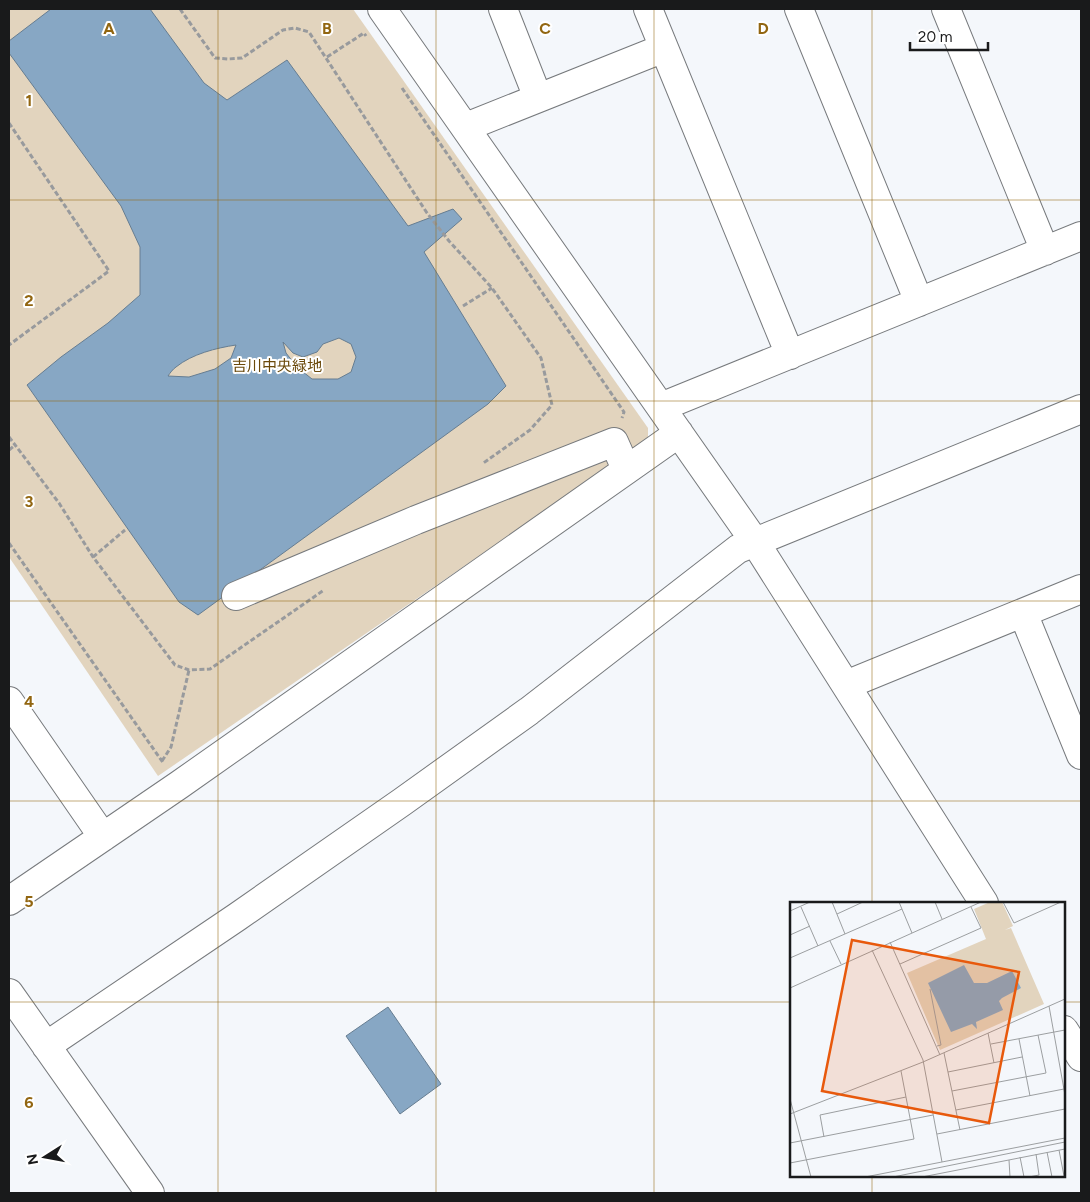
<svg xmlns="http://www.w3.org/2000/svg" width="1090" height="1202" viewBox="0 0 1090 1202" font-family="Figtree,'Noto Sans JP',sans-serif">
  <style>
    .green { fill: #e2d4be }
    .water { fill: #87a7c4; stroke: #667d91; fill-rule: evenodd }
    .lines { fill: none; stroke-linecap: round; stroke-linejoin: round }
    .minor-casing { stroke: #777a7d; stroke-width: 30 }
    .path { stroke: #989a9d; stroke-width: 3; stroke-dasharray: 5 2.5; stroke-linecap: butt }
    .minor { stroke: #fff; stroke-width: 28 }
    .grid { fill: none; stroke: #926611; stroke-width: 1; stroke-opacity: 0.55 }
    .labels { text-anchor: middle; stroke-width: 4; stroke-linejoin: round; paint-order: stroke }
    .park-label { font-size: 15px; fill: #6a490b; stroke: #fff }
    .inset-road { fill: none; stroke: #9c9fa1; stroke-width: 1 }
    .view { fill: #e8590c; fill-opacity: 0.15; stroke: #e8590c; stroke-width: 2.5 }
    .inset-edge { fill: none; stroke: #191a1b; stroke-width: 2.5 }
    .grid-label { font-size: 16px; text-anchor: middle; font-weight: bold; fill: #926611; stroke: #fff; stroke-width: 4; stroke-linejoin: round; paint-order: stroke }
  </style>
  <rect width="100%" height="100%" fill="#f4f7fb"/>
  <path class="green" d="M9,9H353L648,428V440L158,776L9,557Z"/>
  <path class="water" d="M51,9H150L204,83L227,100L287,60L408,226L453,209L462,219L424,252L506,386L488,404L198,615L179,602L27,385L61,357L108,323L140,295V247L121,206L9,53V41ZM339,338L351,344L356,357L351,372L338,379H312L297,367L286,353L283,342L293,353L303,357L317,352L323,344ZM236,345L231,358L215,369L189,377L168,376C170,373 173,369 176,367C192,354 216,348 236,345Z
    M388,1007L441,1084L400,1114L346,1036Z"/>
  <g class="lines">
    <defs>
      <path id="minor" d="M382,9L755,542L984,903
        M503,9L538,98
        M648,9L790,355
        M799,9L919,302
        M946,9L1045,251
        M466,127L664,48
        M661,407L1081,236
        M236,596L416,520L614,442L626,469
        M1023,613L1081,755
        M846,685L1081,589
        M9,701L103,837
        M9,901L179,785L679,433
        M9,993L150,1193
        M1064,1030L1081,1057
        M46,1046L237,917L402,802L529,711L738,549L1081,409"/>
    </defs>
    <use href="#minor" class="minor-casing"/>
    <path class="path" d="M180,9L215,58L228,59L242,58L283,30L295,28L309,32L427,213L449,241L492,288L541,358L552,405L530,430L482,464
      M327,57L364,33L366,36
      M402,88L624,412L622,418
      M9,123L109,271L9,345
      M463,306L492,288
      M9,437L59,503L93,557L175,665L189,670L210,669L324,590
      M9,450L14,446
      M9,543L164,764
      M93,557L125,530
      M162,761L171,747L189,670"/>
    <use href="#minor" class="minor"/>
  </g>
  <path class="grid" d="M218,9V1193M436,9V1193M654,9V1193M872,9V903M9,200H1081M9,401H1081M9,601H1081M9,801H1081M9,1002H791M1064,1002H1081M872,1176V1193"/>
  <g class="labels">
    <g class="park-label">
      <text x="277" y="371">吉川中央緑地</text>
    </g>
  </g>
  <g transform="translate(790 902)">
    <rect width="275" height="275" fill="#f4f7fb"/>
    <path d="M200,0H212L223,24L215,28L221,26L254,102L150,148L117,71L196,37L184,7Z" fill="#e2d4be"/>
    <path d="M174,63L184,81H197L222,69L231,86L212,96L209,99L213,108L186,120L187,127L182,122L161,130L138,81Z" fill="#87a7c4"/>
    <path class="inset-road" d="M42,0L55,32M109,0L122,31M145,0L152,17M213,0L224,21L271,0M11,5L28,44M0,9L20,0M47,12L73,0M0,33L20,24M40,39L51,62M100,40L150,153M82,48L133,158L152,260M0,56L112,7M110,62L191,26L181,5M0,86L191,0M140,87L151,143L147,144M259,104L275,193M198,131L204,161M229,137L240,194M201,142L275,128M154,151L170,228M158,170L232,155M162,189L256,171L248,133M0,197L21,275M166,208L274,187M0,212L133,160L275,97M147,232L275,207M34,235L30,213L116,195M0,241L143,213M269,248L274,274M257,250L262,275M230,255L234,275M219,258L220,275M0,261L124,237L111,169M75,275L275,236M103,275L275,240M132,275L275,247M239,275L249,273L246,252"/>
    <path class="view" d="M62,38L229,70L199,221L32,189Z"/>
    <rect width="275" height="275" class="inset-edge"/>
  </g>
  <g class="grid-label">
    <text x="109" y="34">A</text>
    <text x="327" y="34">B</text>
    <text x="545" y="34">C</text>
    <text x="763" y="34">D</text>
    <text x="29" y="106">1</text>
    <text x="29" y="306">2</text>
    <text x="29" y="507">3</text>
    <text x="29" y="707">4</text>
    <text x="29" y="907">5</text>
    <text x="29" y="1108">6</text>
  </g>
  <rect width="1090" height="1202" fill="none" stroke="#191a1b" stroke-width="20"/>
  <g transform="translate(45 1157) rotate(259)" stroke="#ffffff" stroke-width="4" paint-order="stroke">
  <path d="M0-4L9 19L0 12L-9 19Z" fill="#191a1b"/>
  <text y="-8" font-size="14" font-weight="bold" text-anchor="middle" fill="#191a1b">N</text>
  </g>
  <path d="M910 42v8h78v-8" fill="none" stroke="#191a1b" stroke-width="2.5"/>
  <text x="918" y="42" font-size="15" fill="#191a1b" stroke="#ffffff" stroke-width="4" paint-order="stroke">20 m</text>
</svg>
